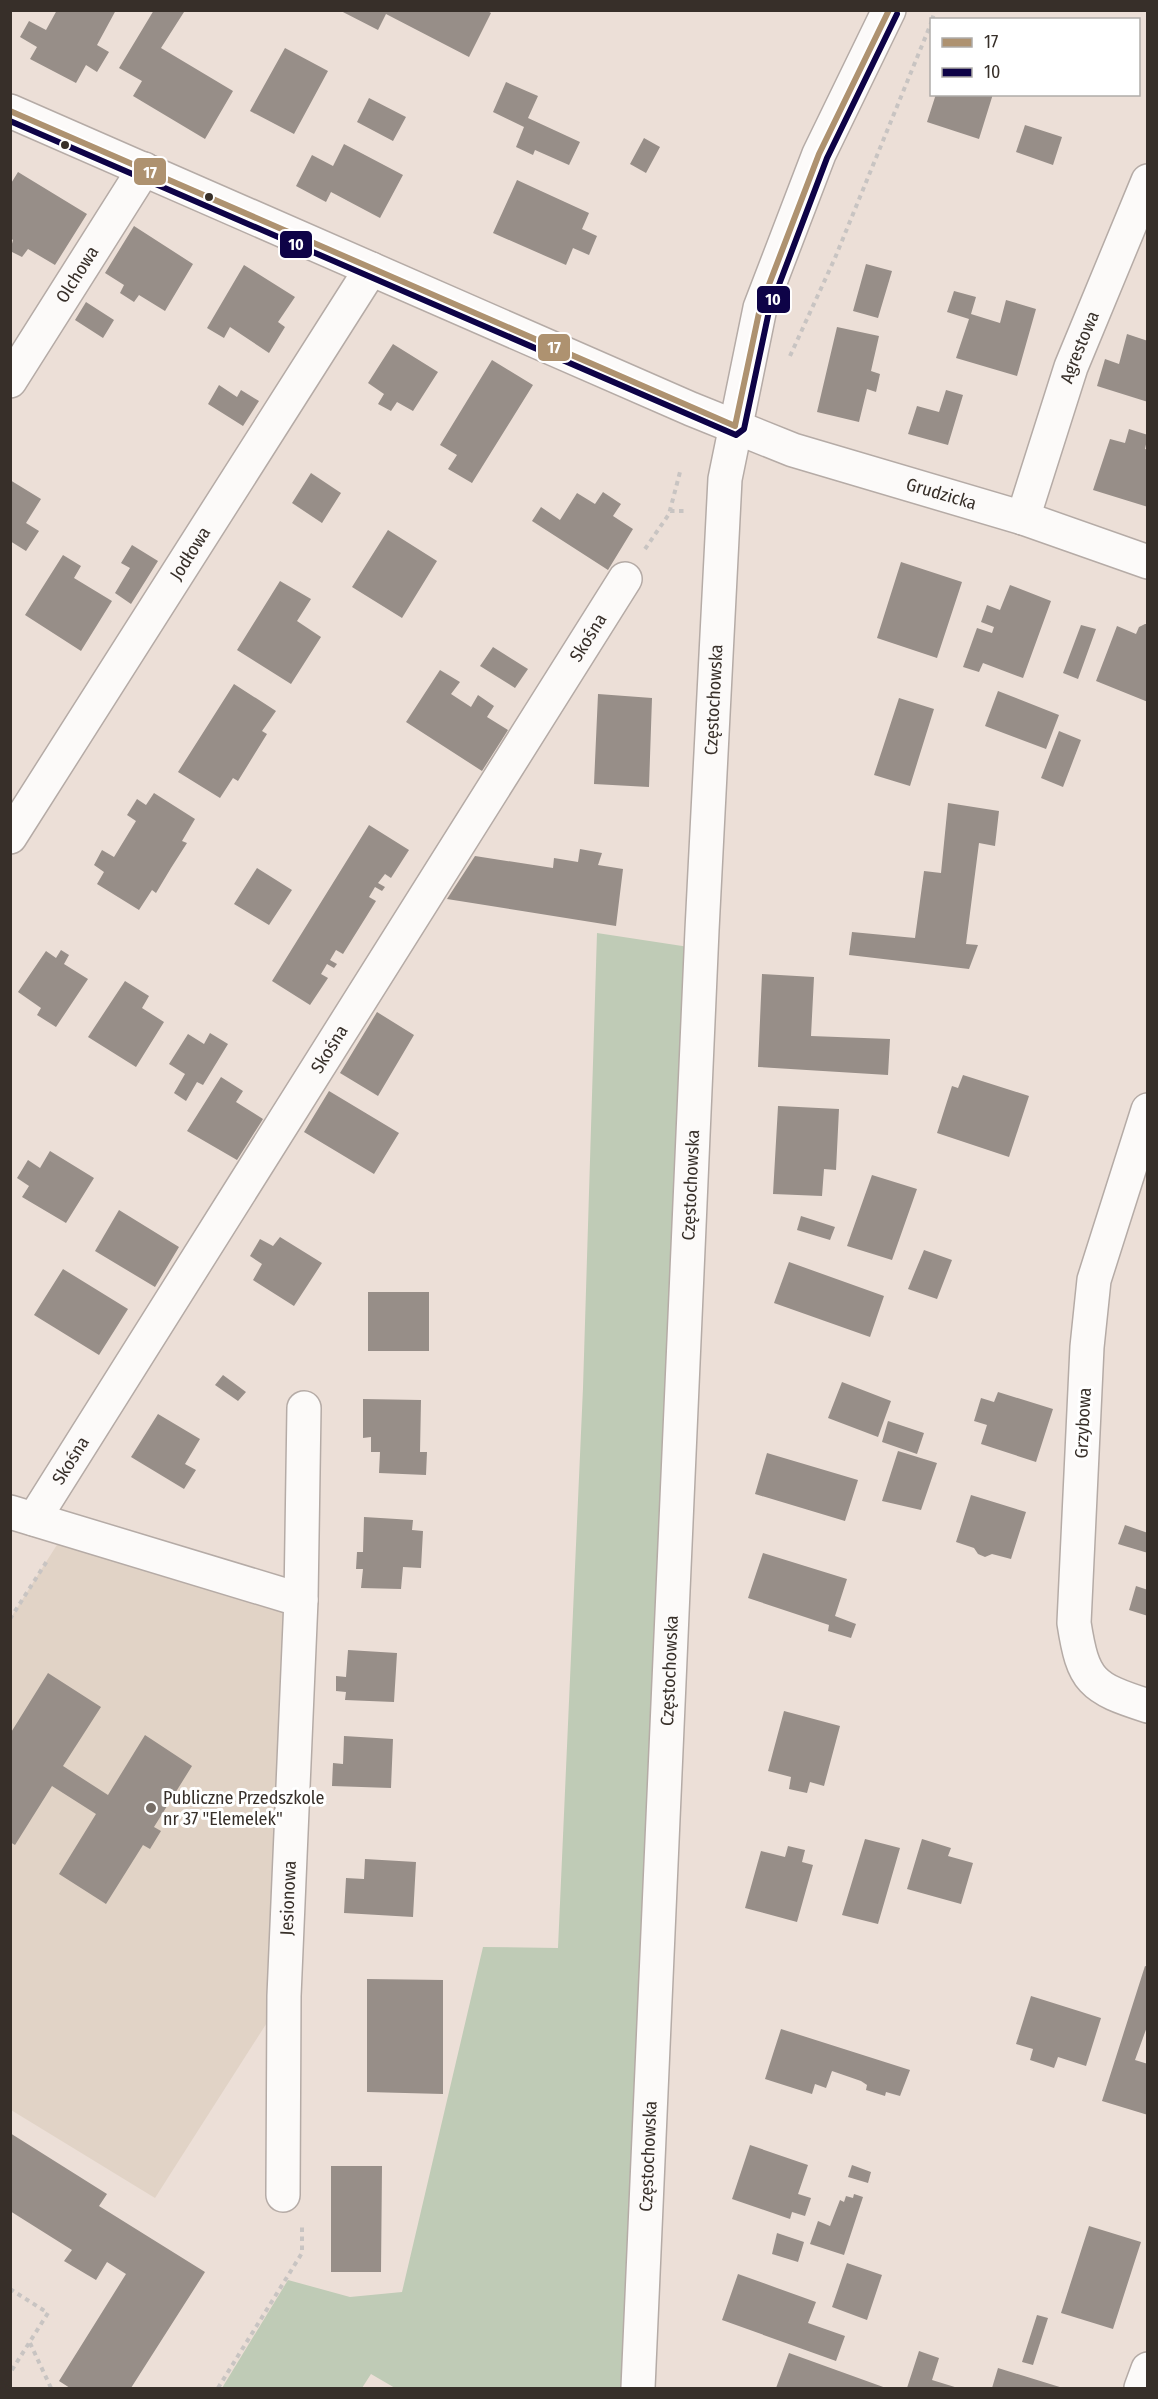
<svg xmlns="http://www.w3.org/2000/svg" width="1158" height="2399" viewBox="0 0 1158 2399" font-family="'Fira Sans Condensed',sans-serif">
  <style>
    .education { fill: #e1d3c6 }
    .green { fill: #bfcbb6 }
    .building { fill: #978e88 }
    .lines { fill: none; stroke-linecap: round; stroke-linejoin: round }
    .minor-casing { stroke: #b5aba6; stroke-width: 36 }
    .major-casing { stroke: #b5aba6; stroke-width: 36 }
    .path { stroke: #c8c4c2; stroke-width: 4; stroke-dasharray: 4.5 4.5; stroke-linecap: butt }
    .minor { stroke: #fcfaf9; stroke-width: 33 }
    .major { stroke: #fcfaf9; stroke-width: 33 }
    .bus-1-casing { stroke: #fff; stroke-width: 10 }
    .bus-2-casing { stroke: #fff; stroke-width: 10 }
    .bus-1 { stroke: #ae9270; stroke-width: 6 }
    .bus-2 { stroke: #0e0347; stroke-width: 6 }
    .bus-dot { fill: #372f29; stroke: #fff; stroke-width: 2 }
    .poi-dot { fill: #766d66; stroke: #fff; stroke-width: 2 }
    .labels { text-anchor: middle; stroke-width: 6; stroke-linejoin: round; paint-order: stroke }
    .street-label { font-size: 18px; fill: #372f29; stroke: #fff }
    .poi-label { font-size: 18px; fill: #372f29; stroke: #fff; text-anchor: start }
    .line-badge { stroke: #fff; stroke-width: 2 }
    .badge-label { font-size: 16px; text-anchor: middle; font-weight: bold; fill: #fff }
  </style>
  <rect width="100%" height="100%" fill="#ecdfd7"/>
  <path class="education" d="M67,1529L301,1600L284,1996L155,2198L11,2110L10,1619Z"/>
  <path class="green" d="M597,933L702,949L638,2388H395L371,2374L362,2388H222L288,2280L350,2297L402,2292L483,1947L558,1948L583,1388Z"/>
  <path class="building" d="M57,10H116L97,45L109,52L97,72L86,65L76,83L30,59L37,47L20,37L29,21L46,30Z
    M154,10L184,12L161,48L233,91L205,139L133,96L142,81L119,68Z
    M339,10H486L491,13L469,57L386,14L378,30Z
    M285,48L328,71L294,134L250,111Z
    M506,82L538,96L528,118L580,142L569,165L535,150L533,155L516,147L524,127L493,112Z
    M936,94H993L979,139L927,122Z
    M369,98L406,117L393,141L357,122Z
    M1025,125L1062,137L1053,165L1016,152Z
    M644,138L660,147L646,173L630,164Z
    M344,144L403,175L380,218L331,192L326,202L296,186L312,155L333,166Z
    M18,172L87,214L55,265L28,249L22,257L10,251L13,240L10,238V185Z
    M517,180L589,213L582,229L597,236L589,255L573,248L566,265L493,233Z
    M134,226L193,264L165,311L139,295L134,302L120,293L124,285L105,273Z
    M866,264L892,271L878,318L853,311Z
    M244,265L295,297L278,322L285,327L269,353L230,327L224,338L207,328Z
    M954,291L976,297L971,314L1000,323L1006,300L1036,309L1017,376L956,358L969,319L947,312Z
    M86,302L114,320L103,338L75,320Z
    M837,327L879,336L871,371L880,374L876,392L867,389L859,422L817,412Z
    M1127,334L1148,341V402L1097,386L1105,359L1119,364Z
    M393,344L438,372L413,411L397,402L391,411L378,404L384,394L368,383Z
    M492,360L533,385L472,483L448,469L457,455L440,445Z
    M219,385L237,397L241,390L259,401L243,426L208,404Z
    M946,390L963,395L948,445L908,434L917,406L939,412Z
    M1129,429L1148,435L1145,449L1148,450V507L1093,490L1110,439L1125,443Z
    M311,473L341,493L322,523L292,503Z
    M10,480L41,499L26,523L39,531L26,551L10,541Z
    M603,492L621,504L613,516L633,529L608,570L532,521L541,507L560,520L577,493L595,504Z
    M388,530L437,561L402,618L352,587Z
    M132,545L158,561L131,604L115,593L130,568L121,563Z
    M63,555L81,566L74,578L112,601L81,651L25,615Z
    M901,562L962,582L937,658L877,638Z
    M280,581L311,599L297,621L321,637L291,684L237,650Z
    M1010,585L1051,601L1023,678L983,663L979,672L963,667L977,628L992,633L994,627L981,622L987,605L1000,610Z
    M1145,624H1148V702L1096,681L1117,626L1136,634L1139,627Z
    M1081,625L1096,629L1078,679L1063,673Z
    M493,647L528,669L515,688L480,666Z
    M440,670L460,682L451,694L471,707L478,695L494,706L487,717L508,730L482,771L406,722Z
    M234,684L276,711L262,731L267,734L238,781L233,778L220,798L178,772Z
    M998,691L1059,715L1046,749L985,726Z
    M598,694L652,698L649,787L594,784Z
    M899,698L934,709L910,786L874,775Z
    M1059,731L1081,740L1063,787L1041,778Z
    M154,793L195,819L182,841L187,843L171,868L156,893L152,890L139,910L97,884L104,872L94,865L102,850L114,857L136,821L127,815L137,799L146,805Z
    M948,803L999,811L995,846L979,843L966,944L978,945L969,969L849,955L852,932L915,938L924,871L941,873Z
    M369,825L409,850L391,878L385,874L378,883L385,887L382,891L375,887L369,897L376,901L343,954L336,950L330,960L337,964L334,968L327,964L321,974L328,978L310,1005L272,981Z
    M580,849L602,853L598,865L623,869L616,926L447,899L475,856L553,868L554,858L578,862Z
    M257,868L292,890L269,925L234,904Z
    M61,950L69,955L64,964L88,979L56,1027L37,1015L41,1008L18,992L46,951L56,958Z
    M762,974L814,977L811,1036L890,1039L888,1075L758,1067Z
    M125,981L149,996L142,1008L164,1022L136,1067L88,1037Z
    M377,1012L414,1035L378,1096L340,1073Z
    M210,1033L228,1044L203,1085L197,1082L186,1101L174,1093L185,1074L169,1064L188,1034L204,1044Z
    M963,1075L1029,1096L1009,1157L937,1133L952,1086L958,1088Z
    M221,1077L243,1091L236,1102L263,1119L237,1160L187,1131Z
    M329,1091L399,1133L374,1174L304,1132Z
    M778,1106L839,1109L836,1170L824,1169L822,1196L773,1194Z
    M50,1151L94,1178L66,1223L22,1197L29,1186L17,1178L28,1160L40,1168Z
    M872,1175L917,1189L892,1260L847,1246Z
    M119,1210L179,1247L155,1287L95,1251Z
    M801,1216L835,1227L830,1240L797,1230Z
    M280,1237L322,1263L294,1306L253,1280L262,1264L250,1256L260,1239L273,1246Z
    M924,1250L952,1260L937,1299L908,1289Z
    M789,1262L884,1296L870,1337L774,1303Z
    M63,1269L128,1309L99,1355L34,1315Z
    M368,1292H429V1351H368Z
    M223,1375L246,1392L238,1401L215,1385Z
    M842,1382L891,1401L878,1437L828,1418Z
    M998,1392L1053,1409L1036,1462L981,1444L987,1425L974,1421L981,1398L994,1402Z
    M363,1399L421,1400L420,1452H427L426,1475L379,1473L380,1452H371V1437L363,1438Z
    M158,1414L200,1439L185,1464L196,1470L184,1489L131,1457Z
    M888,1421L924,1433L917,1454L882,1442Z
    M898,1451L937,1463L921,1510L882,1501Z
    M767,1453L858,1480L845,1521L755,1494Z
    M971,1495L1026,1512L1011,1559L992,1554L985,1557L978,1554L974,1548L956,1542Z
    M364,1517L413,1520L412,1530L423,1531L421,1568L403,1567L401,1589L361,1588L363,1569H356L357,1552H363Z
    M1125,1525L1148,1533V1553L1118,1544Z
    M763,1553L847,1579L835,1616L856,1624L851,1638L828,1631L829,1625L748,1598Z
    M1136,1586L1148,1590V1616L1129,1610Z
    M348,1650L397,1653L394,1702L345,1700L346,1692L336,1691V1676L346,1677Z
    M48,1673L101,1707L63,1766L108,1795L145,1735L192,1766L154,1827L161,1831L150,1849L143,1845L106,1904L59,1874L96,1814L52,1786L15,1845L10,1842V1734Z
    M784,1711L840,1726L824,1786L810,1782L807,1793L789,1789L791,1777L768,1771Z
    M344,1736L393,1739L391,1788L332,1786L333,1763L343,1764Z
    M865,1839L900,1848L878,1924L842,1915Z
    M922,1839L951,1848L948,1856L973,1863L961,1904L907,1889Z
    M788,1846L805,1850L802,1862L813,1865L797,1922L745,1908L761,1851L785,1857Z
    M365,1859L416,1862L413,1917L344,1913L346,1878L364,1879Z
    M1145,1966L1148,1967V2024L1135,2060L1148,2064V2115L1102,2101Z
    M367,1979L443,1980V2094L367,2092Z
    M1031,1996L1101,2018L1086,2066L1058,2057L1054,2068L1030,2060L1033,2049L1016,2044Z
    M781,2029L910,2070L900,2096L886,2092L885,2096L866,2090L867,2085L861,2081L832,2071L826,2088L815,2084L812,2094L765,2079Z
    M10,2133L107,2194L99,2206L205,2272L131,2388H70L59,2381L126,2274L107,2262L96,2280L64,2261L72,2250L10,2211Z
    M750,2145L808,2165L798,2194L811,2198L805,2216L792,2212L790,2219L732,2199Z
    M852,2165L871,2172L868,2183L848,2177Z
    M331,2166H382L381,2272H331Z
    M854,2194L863,2197L844,2255L810,2244L818,2221L830,2226L840,2200L844,2202L846,2196L853,2198Z
    M1089,2226L1141,2242L1113,2329L1061,2313Z
    M777,2233L804,2242L798,2262L772,2254Z
    M847,2263L882,2275L867,2320L832,2307Z
    M738,2274L816,2302L808,2323L845,2336L836,2361L722,2320Z
    M1037,2315L1048,2318L1033,2365L1022,2362Z
    M919,2351L939,2358L932,2380L958,2388H907Z
    M789,2353L886,2388H776Z
    M998,2368L1063,2388H992Z"/>
  <g class="lines">
    <defs>
      <g id="minor">
        <path id="s1" d="M10,111L691,409L793,450L1023,518L1148,562"/>
        <path id="s2" d="M10,381L144,169"/>
        <path id="s3" d="M1023,518L1071,367L1148,181"/>
        <path id="s4" d="M10,837L371,269"/>
        <path d="M1148,1110L1094,1280L1087,1347L1074,1623C1083,1681 1091,1688 1148,1706"/>
        <path d="M10,1512L301,1600"/>
        <path id="s5" d="M34,1519L625,579"/>
        <path id="s6" d="M283,2195L284,1996L301,1600L304,1408"/>
        <path d="M1141,2388L1148,2369"/>
      </g>
      <g id="major">
        <path id="s7" d="M638,2388L702,930L725,479L760,308L819,154L889,10"/>
      </g>
    </defs>
    <use href="#minor" class="minor-casing"/>
    <use href="#major" class="major-casing"/>
    <path class="path" d="M932,20L935,10
      M790,356L835,258L932,21
      M670,511H687
      M645,549L669,514L680,472
      M10,1619L47,1561
      M10,2289L48,2313L10,2373
      M30,2343L51,2388
      M218,2388L302,2253V2225"/>
    <use href="#minor" class="minor"/>
    <use href="#major" class="major"/>
    <defs>
      <path id="bus-1" d="M10,111L735,426
        M735,426L760,308L819,154L889,10"/>
      <path id="bus-2" d="M10,121L736,435L744,429L769,311L827,158L897,14"/>
    </defs>
    <use href="#bus-1" class="bus-1-casing"/>
    <use href="#bus-2" class="bus-2-casing"/>
    <use href="#bus-1" class="bus-1"/>
    <use href="#bus-2" class="bus-2"/>
  </g>
  <g class="bus-dot">
    <circle cx="65" cy="145" r="5"/>
    <circle cx="209" cy="197" r="5"/>
  </g>
  <circle class="poi-dot" cx="151" cy="1808" r="6"/>
  <g class="labels">
    <g class="street-label">
      <text dy="6" stroke="none"><textPath href="#s2" startOffset="126">Olchowa</textPath></text>
      <text dy="6" stroke="none"><textPath href="#s3" startOffset="180">Agrestowa</textPath></text>
      <text dy="6" stroke="none"><textPath href="#s1" startOffset="1008">Grudzicka</textPath></text>
      <text dy="6" stroke="none"><textPath href="#s4" startOffset="336">Jodłowa</textPath></text>
      <text dy="6" stroke="none"><textPath href="#s5" startOffset="1041">Skośna</textPath></text>
      <text dy="6" stroke="none"><textPath href="#s7" startOffset="1690">Częstochowska</textPath></text>
      <text dy="6" stroke="none"><textPath href="#s5" startOffset="555">Skośna</textPath></text>
      <text dy="6" stroke="none"><textPath href="#s7" startOffset="1204">Częstochowska</textPath></text>
      <text transform="translate(1083 1423) rotate(-87)" y="6">Grzybowa</text>
      <text dy="6" stroke="none"><textPath href="#s5" startOffset="69">Skośna</textPath></text>
      <text dy="6" stroke="none"><textPath href="#s7" startOffset="718">Częstochowska</textPath></text>
      <text dy="6" stroke="none"><textPath href="#s6" startOffset="297">Jesionowa</textPath></text>
      <text dy="6" stroke="none"><textPath href="#s7" startOffset="232">Częstochowska</textPath></text>
    </g>
    <g class="poi-label">
      <text x="163" y="1804">Publiczne Przedszkole<tspan x="163" dy="21">nr 37 "Elemelek"</tspan></text>
    </g>
  </g>
  <g class="line-badge">
    <rect x="133" y="157" width="34" height="29" rx="6" fill="#ae9270"/>
    <rect x="279" y="230" width="34" height="29" rx="6" fill="#0e0347"/>
    <rect x="756" y="285" width="35" height="29" rx="6" fill="#0e0347"/>
    <rect x="537" y="333" width="34" height="29" rx="6" fill="#ae9270"/>
  </g>
  <g class="badge-label">
    <text x="150" y="178">17</text>
    <text x="296" y="250">10</text>
    <text x="773" y="305">10</text>
    <text x="554" y="353">17</text>
  </g>
  <rect width="1158" height="2399" fill="none" stroke="#372f29" stroke-width="24"/>
  <rect x="930" y="18" width="210" height="78" fill="#ffffff" stroke="#afaca9" stroke-width="1.5"/>
  <rect x="942" y="38" width="30" height="9" fill="#ae9270" stroke="#afaca9" stroke-width="1.5"/>
  <text x="984" y="48" font-size="18" fill="#372f29">17</text>
  <rect x="942" y="68" width="30" height="9" fill="#0e0347" stroke="#afaca9" stroke-width="1.5"/>
  <text x="984" y="78" font-size="18" fill="#372f29">10</text>
</svg>
